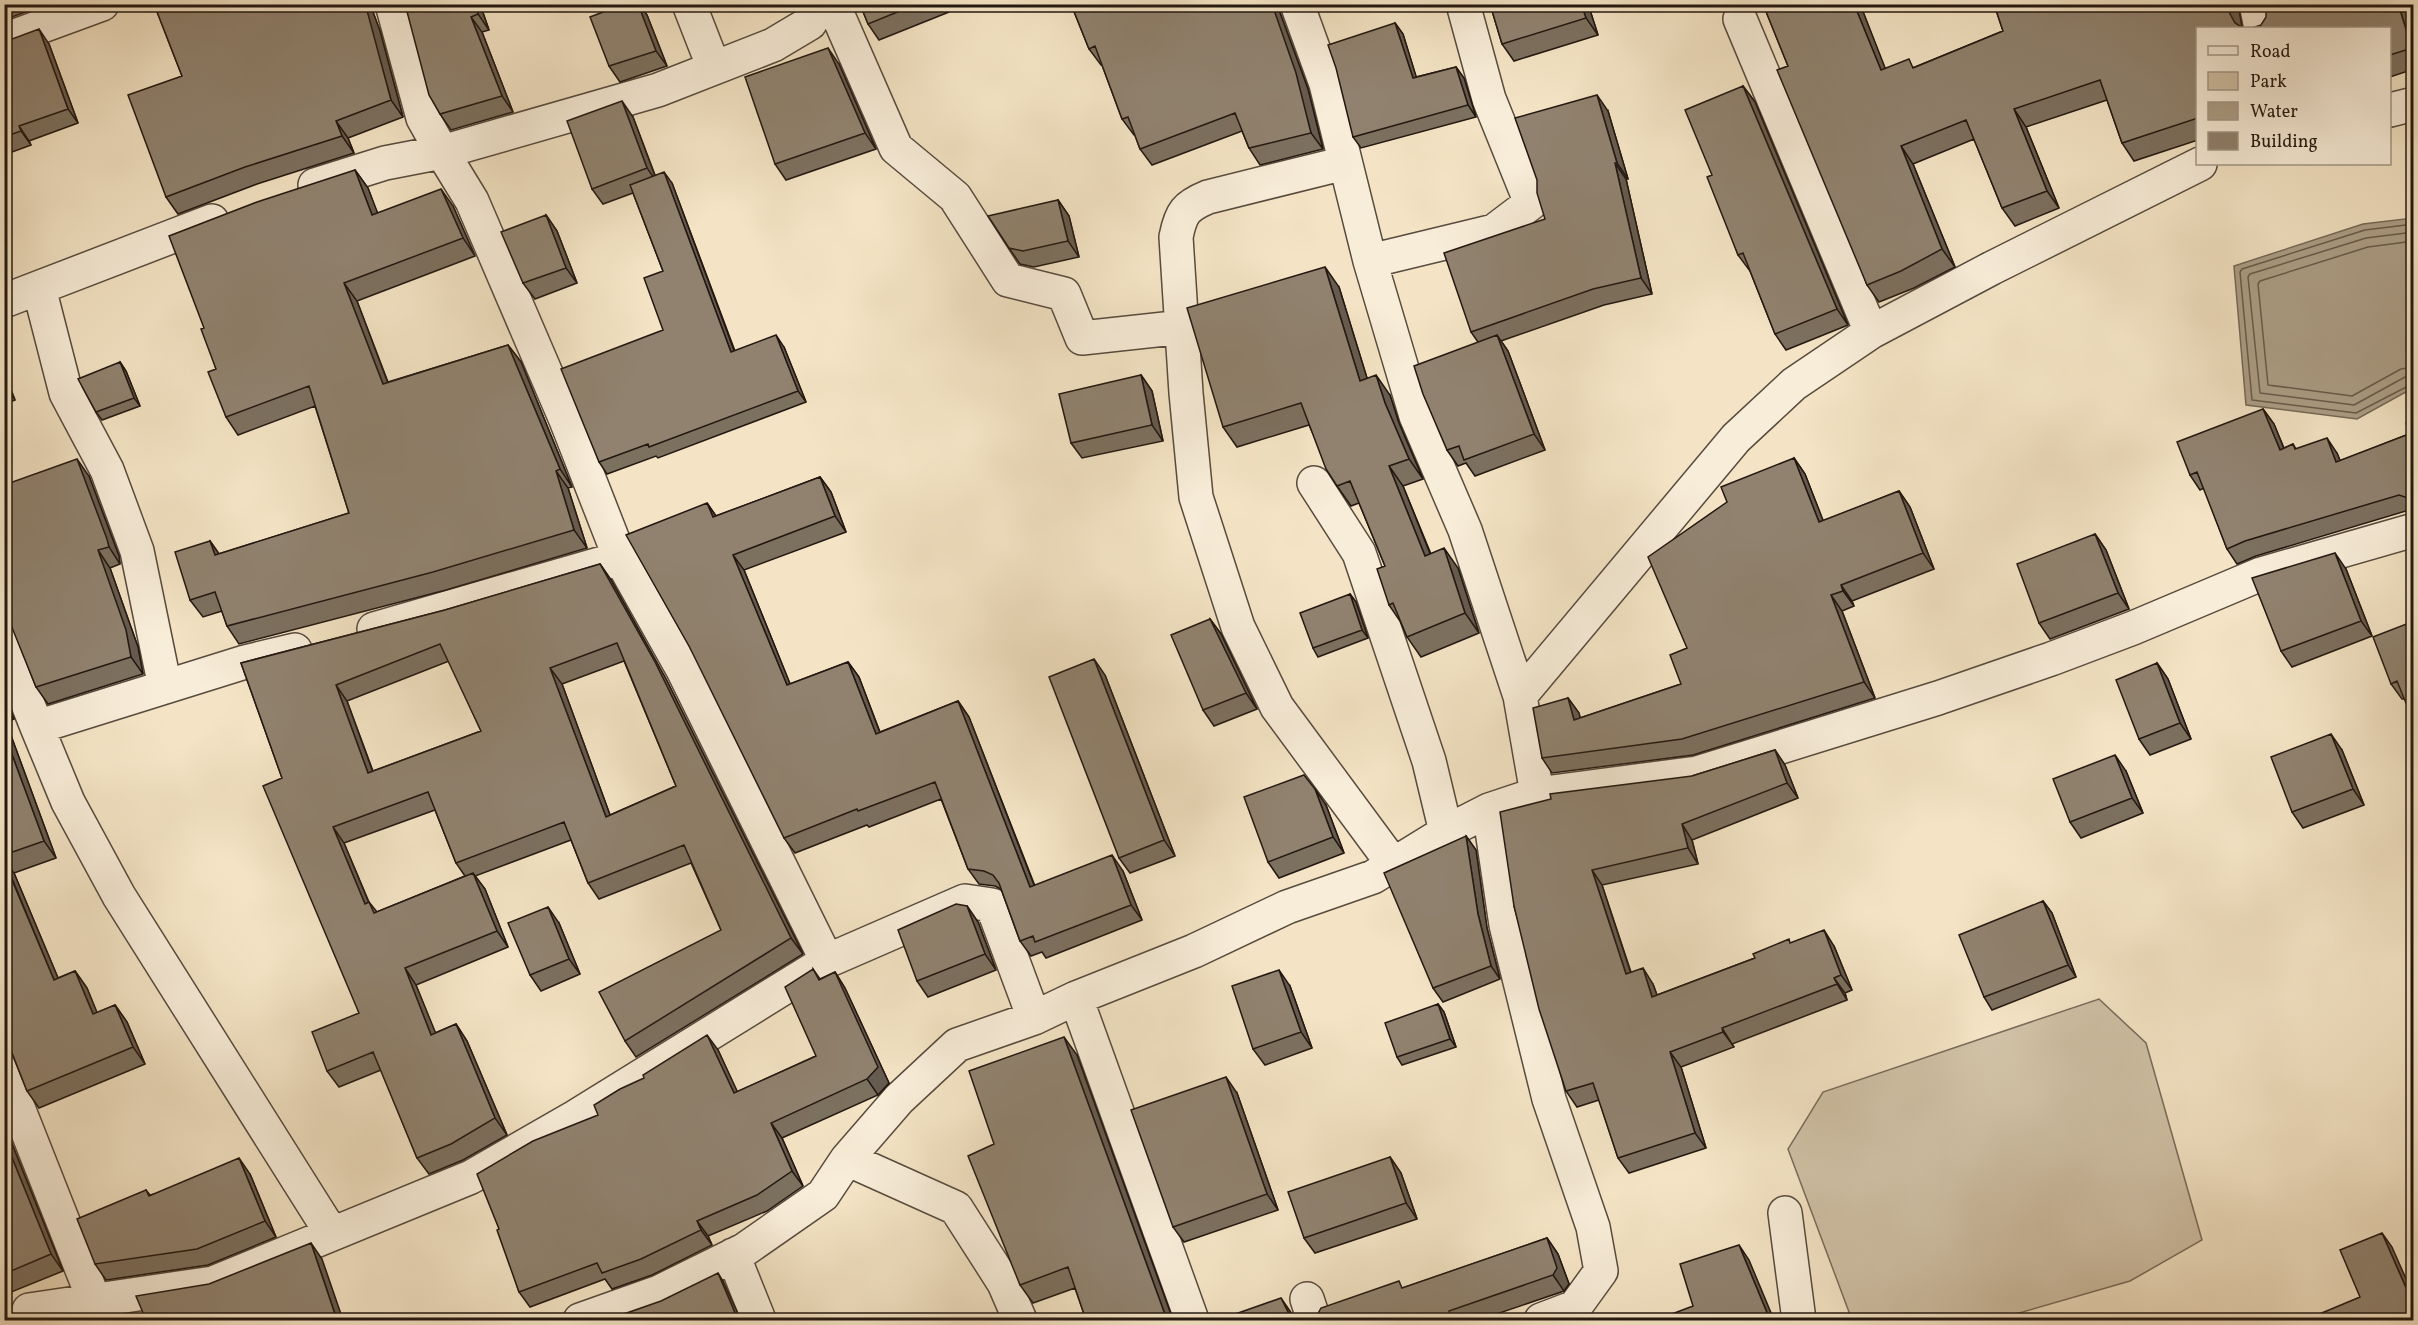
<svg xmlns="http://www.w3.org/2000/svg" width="2418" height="1325" viewBox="0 0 2418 1325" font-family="Vollkorn,serif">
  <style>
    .green { fill: #d0c1a6; stroke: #7a6c5c; stroke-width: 1.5 }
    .water { fill: #ad9f88; stroke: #766958; stroke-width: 1.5 }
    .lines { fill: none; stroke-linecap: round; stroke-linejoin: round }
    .shore { stroke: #685c4c; stroke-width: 1.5 }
    .street-casing { stroke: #574b3e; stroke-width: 36 }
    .street { stroke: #f8edd9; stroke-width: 33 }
    .wall { fill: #7c705f; stroke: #231811; stroke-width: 1.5; fill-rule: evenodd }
    .shaded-wall { fill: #655b4e; stroke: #231811; stroke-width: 1.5 }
    .building { fill: #90826f; stroke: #231811; stroke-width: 1.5; fill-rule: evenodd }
  </style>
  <rect width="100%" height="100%" fill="#f4e4c5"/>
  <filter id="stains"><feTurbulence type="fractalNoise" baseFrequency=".00333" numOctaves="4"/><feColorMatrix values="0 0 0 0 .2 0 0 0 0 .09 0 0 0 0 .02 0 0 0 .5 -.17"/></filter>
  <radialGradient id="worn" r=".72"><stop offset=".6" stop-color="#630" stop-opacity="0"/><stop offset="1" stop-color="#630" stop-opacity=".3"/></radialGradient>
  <path class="green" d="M2099,999L2146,1043L2202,1240L2130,1281L1995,1320H1852L1788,1149L1823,1092Z"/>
  <path class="water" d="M2413,218V388L2357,419L2246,405L2234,266L2363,224Z"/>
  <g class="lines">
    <path class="shore" d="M2414,224L2365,230L2242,269L2240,272L2252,400L2356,413L2414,383
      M2414,232L2366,238L2250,274L2248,277L2260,393L2354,405L2405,377L2414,376
      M2414,241L2368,247L2260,281L2258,284L2268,385L2352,396L2401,369L2414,367"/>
    <defs>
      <path id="street" d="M689,4L714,68
        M833,4L896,148L955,197L1008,280L1064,294L1082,338L1183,327
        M1297,4L1326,84L1370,261
        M1463,4L1489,99L1531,203L1494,231L1370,261L1416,416L1465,530L1520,696L1537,794L1697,773L1938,698L2051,659L2133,628L2261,574L2414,530
        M2256,4L2261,28
        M1740,19L1871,332
        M4,40L102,4
        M2390,110L2414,104
        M1345,163L1208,197C1186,206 1181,212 1176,237L1186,393L1196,497L1238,627L1277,707L1393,864
        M315,185L385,163L442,152L423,118L392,4
        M39,288L66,393L107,470L137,551L165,687
        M4,301L212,221
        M1314,483L1359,553L1429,761L1446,832
        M620,558L683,670L827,961
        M374,629L620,558L566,420L472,201L442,152L658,90L773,45L810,23L820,4
        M4,644L37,727L245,662L295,650
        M1520,696L1736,438L1794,384L1871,332L1992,268L2200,164
        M37,727L68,802L119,896L332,1234
        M1489,810L1506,925L1549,1099L1593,1227L1601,1271L1575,1307L1541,1320
        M1076,998L1192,1320
        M4,1072L94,1300
        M847,1159L956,1208L1004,1283L1020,1320
        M1785,1213L1799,1320
        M733,1255L759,1320
        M1307,1299L1314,1320
        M34,1320L29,1310L213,1283L471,1177L575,1117L827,961L965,901L992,905L1034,1018
        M580,1320L659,1292L744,1250L823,1195L847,1159L899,1099L957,1045L1034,1018L1076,998L1194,951L1287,907L1373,877L1446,832L1489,810L1537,794"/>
    </defs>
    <use href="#street" class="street-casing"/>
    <use href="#street" class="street"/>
  </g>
  <path class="wall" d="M4,4H34L36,8L4,20Z
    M154,4H370L380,31L403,117L348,138L354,153L257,184L178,214L166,197L182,76Z
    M405,4H480L489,30L482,32L513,112L451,130L440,114Z
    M624,4H640L647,15L667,66L620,82L609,66Z
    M860,4H946L949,12L879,40L868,24Z
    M1071,4L1279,10L1308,89L1323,149L1260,165L1249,148L1242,131L1152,165L1140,149L1135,135H1134L1122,119L1102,65H1101L1089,49Z
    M1363,4H1385L1368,11Z
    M1490,4H1588L1598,35L1514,61L1502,44Z
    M1763,4H1860L1885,69L1915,67L2003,31L1994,4H2238L2242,27L2198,28V140L2134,161L2122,143L2107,100L2026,127L2059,208L2015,226L2002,208L1974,139L1913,164L1955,267L1914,288L1879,302L1867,285L1788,66Z
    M2405,4L2414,32V69L2390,77V28Z
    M1395,23L1403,34L1416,77L1456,67L1464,78L1476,117L1361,148L1353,137Z
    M4,42L49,44L78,123L29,141L31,145L4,155Z
    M839,64L876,149L786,180L775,164Z
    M1743,86L1755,102L1848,325L1786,350L1775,334L1750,271L1738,255L1712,175Z
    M1608,111L1628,179H1626L1652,294L1604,305L1501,341L1508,351L1545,450L1475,476L1466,463L1458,466L1447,450L1478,342L1471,332L1545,219Z
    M633,117L655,175L672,183L735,351L784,347L806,402L658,458L656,456L607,474L599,462L663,330V271L633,193L603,204L592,189Z
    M355,170L368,188L377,213L453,206L475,256L357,301L388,382L508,345L521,362L572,487L568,488L587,548L446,590L239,644L227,626L222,611L203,617L190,600L210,541L219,554L349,513L315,406L238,435L226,417L216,369L204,328Z
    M1058,200L1069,216L1079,257L1034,267L1020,264L1009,248Z
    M546,215L557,231L577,283L535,299L523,283Z
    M1339,287L1367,378L1390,395L1399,423L1423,479L1403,486L1431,554L1458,568L1479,633L1421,657L1407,637L1400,621L1389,605L1385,566L1359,503L1351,506L1337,486L1309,425L1237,447L1223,427Z
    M120,362L126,371L140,406L102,420L96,412Z
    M4,372L15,400L4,404Z
    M1141,375L1152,391L1163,441L1082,458L1071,443Z
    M2263,409L2274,424L2284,448L2293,444L2296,449L2337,453L2340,461L2409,434L2414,421V512L2409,510L2256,556L2237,564L2227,549L2204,488L2200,490L2190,475Z
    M1794,458L1805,474L1823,521L1899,491L1910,507L1934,569L1852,601L1854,606L1842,611L1875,698L1693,755L1552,773L1542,758L1568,698L1579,713L1580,718L1681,684L1687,648Z
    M89,476L119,556L120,564L110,568L138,647L143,674L48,704L36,687L13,628L7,626H4V485Z
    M820,477L831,492L846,532L744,570L790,684L848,662L859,677L880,732L958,701L969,717L1035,886L1123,871L1142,920L1046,958L1042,952L1031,956L1020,941L1001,889L995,886L979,884L968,869L941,799L869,827L867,825L795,853L784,838L707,503L716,516Z
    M2095,534L2106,550L2129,609L2050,639L2039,623Z
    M600,564L611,580L666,679L803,954L636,1057L625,1041L721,930L691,863L599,899L588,883L571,840L475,876L485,889L508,947L416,985L435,1033L456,1024L467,1041L507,1135L463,1160L429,1174L417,1158L381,1070L339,1087L327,1071L359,1013L282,778L241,663L445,610ZM449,661L481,731L373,771L347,701ZM624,661L676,786L610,815L562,684ZM435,810L456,863L465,876L377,912L369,902L344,843Z
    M2346,569L2372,636L2292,667L2281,651Z
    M1350,594L1356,602L1368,638L1318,657L1313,648Z
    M1210,619L1221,634L1257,709L1214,726L1203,710Z
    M2414,621L2404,699H2402L2391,684Z
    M2157,663L2168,679L2191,739L2150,755L2139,739Z
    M1105,675L1175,856L1130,873L1119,858Z
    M4,696L14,719L6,722L56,858L14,873L58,978L75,971L87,988L97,1013L115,1005L127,1022L145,1064L39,1108L27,1091L13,1056L7,1054H4Z
    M1775,750L1785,765L1798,798L1692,840L1698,864L1602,885L1631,972L1653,984L1657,995L1755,958L1791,943L1834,946L1852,990L1845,993L1847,1000L1732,1044L1734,1047L1681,1067L1706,1148L1629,1173L1618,1158L1599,1100L1577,1107L1566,1091L1514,906L1692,776Z
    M2342,750L2364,805L2303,828L2292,812Z
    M2126,771L2143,813L2081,838L2070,822Z
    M1326,805L1344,853L1279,878L1268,862Z
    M1466,836L1476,850L1487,928L1500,979L1443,1002L1433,988Z
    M2043,901L2052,913L2076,977L1992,1010L1984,997Z
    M967,906L978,922L996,970L928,997L917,981Z
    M559,923L580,974L541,991L530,975Z
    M813,969L820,979L835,972L845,988L889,1083L878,1095L782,1138L803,1186L767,1211L708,1236L712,1245L652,1275L612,1289L605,1279L530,1307L519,1292L499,1229L598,1115L718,1050L737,1092L816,1056Z
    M1290,986L1312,1048L1265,1065L1253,1049Z
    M1438,1004L1444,1012L1456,1047L1402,1065L1397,1057Z
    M1077,1055L1173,1320H1086L1075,1288L1033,1303L1020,1285L994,1144Z
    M1237,1093L1278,1210L1184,1242L1173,1227Z
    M4,1124L63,1271L4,1295Z
    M1390,1157L1401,1173L1417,1219L1315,1253L1304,1238Z
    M250,1174L276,1237L208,1265L106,1280L95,1264L146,1190L150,1195Z
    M1547,1238L1558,1254L1569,1284L1564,1291L1479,1320H1311Z"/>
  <path class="shaded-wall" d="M364,4H370L380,31L403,117L391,100Z
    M475,4H480L489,30L478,14Z
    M638,4H640L647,15L667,66L656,51Z
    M1272,4H1279V10L1308,89L1323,149L1311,133Z
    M1581,4H1588L1598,35L1586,18Z
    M1854,4H1860L1893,88L1881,70Z
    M2228,4H2238L2242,28L2235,23L2230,14Z
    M2398,4H2405L2414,32V51L2412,48Z
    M471,17L482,32L513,112L502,96Z
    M1395,23L1403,34L1420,89L1413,78Z
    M39,29L49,44L78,123L68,109Z
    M828,48L839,64L876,149L865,133Z
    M1456,67L1464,78L1476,117L1468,105Z
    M1743,86L1755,102L1848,325L1837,309Z
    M1597,95L1608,111L1628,179L1617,163Z
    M622,101L633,117L658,184L647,168Z
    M2014,109L2026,127L2059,208L2047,191Z
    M336,121L348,138L354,153L342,136Z
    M19,126L29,141L31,145L21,131Z
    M1901,146L1913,164L1955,267L1942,249Z
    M1615,163L1626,179L1652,294L1641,278Z
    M355,170L368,188L385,232L372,215Z
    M664,172L672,183L739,364L731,352Z
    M441,189L453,206L475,256L463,238Z
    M1058,200L1069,216L1079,257L1068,241Z
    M546,215L557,231L577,283L566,268Z
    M1325,267L1339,287L1374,401L1360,381Z
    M344,283L357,301L395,402L383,384Z
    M776,335L784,347L806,402L798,391Z
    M1497,335L1508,351L1545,450L1534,434Z
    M508,345L521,362L572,487L560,469Z
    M120,362L126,371L140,406L134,398Z
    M4,372L15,400L4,385Z
    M1141,375L1152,391L1163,441L1152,425Z
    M1376,375L1390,395L1399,423L1423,479L1409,459L1385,403Z
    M2263,409L2274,424L2290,464L2280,450Z
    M2327,438L2337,453L2347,477L2336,462Z
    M1794,458L1805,474L1830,538L1819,522Z
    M77,459L89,476L119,556L120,564L109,547Z
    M1389,466L1403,486L1439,576L1425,556Z
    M556,471L568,488L587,548L574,530Z
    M820,477L831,492L846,532L835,516Z
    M1899,491L1910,507L1934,569L1923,553Z
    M707,503L718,519L713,517Z
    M2095,534L2106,550L2129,609L2118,593Z
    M210,541L222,558L215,555Z
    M1444,548L1458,568L1479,633L1465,613Z
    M98,550L110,568L138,647L143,674L131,657Z
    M2335,553L2346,569L2372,636L2361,621Z
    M733,555L744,570L797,701L787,685Z
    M600,564L611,580L666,679L803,954L791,938Z
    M1841,585L1852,601L1854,606L1843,591Z
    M1350,594L1356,602L1368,638L1362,630Z
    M1831,595L1842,611L1875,698L1864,682Z
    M1210,619L1221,634L1257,709L1246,693Z
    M1094,659L1105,675L1175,856L1164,840Z
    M848,662L859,677L886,749L876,734Z
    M2157,663L2168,679L2191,739L2180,723Z
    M550,668L562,684L617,834L606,817Z
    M336,685L347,701L379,789L368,773Z
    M4,696L14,719L4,706Z
    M1568,698L1579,713L1585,736L1574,720Z
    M958,701L969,717L1041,903L1030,887Z
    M4,719L6,722L56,858L44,841L4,733Z
    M2331,734L2342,750L2364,805L2353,789Z
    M1775,750L1785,765L1798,798L1787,783Z
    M2115,755L2126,771L2143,813L2132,798Z
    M1315,789L1326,805L1344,853L1333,837Z
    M1682,824L1692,840L1698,864L1688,848Z
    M333,827L344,843L376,920L365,904Z
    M1466,836L1476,850L1487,928L1500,979L1491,966L1478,914Z
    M1112,855L1123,871L1142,920L1131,905Z
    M4,859L14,873L66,997L54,980Z
    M1592,870L1602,885L1636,989L1626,974Z
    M473,873L485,889L508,947L497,931Z
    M2043,901L2052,913L2076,977L2068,965Z
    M967,906L978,922L996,970L985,954Z
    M548,907L559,923L580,974L569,959Z
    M1824,930L1834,946L1852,990L1841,975Z
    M405,968L416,985L443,1051L431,1035Z
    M1643,968L1653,984L1663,1012L1652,997Z
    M1279,970L1290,986L1312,1048L1301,1032Z
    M75,971L87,988L105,1032L93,1014Z
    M835,972L845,988L889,1083L878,1095L867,1079Z
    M1834,978L1845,993L1847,1000L1837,984Z
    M1438,1004L1444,1012L1456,1047L1450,1039Z
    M115,1005L127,1022L145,1064L133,1047Z
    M456,1024L467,1041L507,1135L495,1118Z
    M1722,1028L1732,1044L1734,1047L1723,1032Z
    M707,1035L718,1050L745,1108L734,1093Z
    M1064,1037L1077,1055L1173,1320H1167Z
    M1670,1052L1681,1067L1706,1148L1695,1133Z
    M1226,1077L1237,1093L1278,1210L1267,1194Z
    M771,1123L782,1138L803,1186L792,1171Z
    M4,1124L63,1271L51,1254L4,1138Z
    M1390,1157L1401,1173L1417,1219L1406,1203Z
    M239,1158L250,1174L276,1237L265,1221Z
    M697,1221L708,1236L712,1245L701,1230Z
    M2382,1233L2392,1247L2414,1297V1306Z
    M1547,1238L1558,1254L1569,1284L1564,1291L1553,1275Z
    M311,1243L322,1259L343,1320H337Z
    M1739,1245L1749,1260L1774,1320H1770Z
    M718,1273L723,1281L741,1320H738Z
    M1281,1298L1292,1314L1295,1320H1292Z"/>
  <path class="building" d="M154,4H364L368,14L391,100L336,121L342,136L245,167L166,197L128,95L182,76Z
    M405,4H475L478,14L471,17L502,96L440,114L429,95Z
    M624,4H638L656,51L609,66L590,17Z
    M860,4H917L868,24Z
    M1071,4H1272L1296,73L1311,133L1249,148L1235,113L1140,149L1128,117L1122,119L1095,46L1089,49Z
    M1490,4H1581L1586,18L1502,44Z
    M1763,4H1854L1881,70L1909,59L1913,68L2003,31L1994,4H2228L2230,14L2235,23L2243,28H2248H2198V118L2122,143L2100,80L2014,109L2047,191L2002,208L1966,120L1901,146L1942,249L1901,271L1867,285L1777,70L1788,66Z
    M2266,4H2398L2412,48L2390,55V28H2252L2261,25L2266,17Z
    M1395,23L1413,78L1456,67L1468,105L1353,137L1336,68L1328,45Z
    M39,29L68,109L19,126L21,131L4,137V42Z
    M828,48L865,133L775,164L745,77Z
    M1743,86L1837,309L1775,334L1743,253L1738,255L1707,177L1712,175L1685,110Z
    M1597,95L1617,163H1615L1641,278L1593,289L1471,332L1444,253L1545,219L1537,193V180L1515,118Z
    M622,101L647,168L592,189L567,121Z
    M355,170L372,215L441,189L463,238L344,283L383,384L508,345L560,469L556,471L574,530L433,572L227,626L215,592L190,600L175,552L210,541L215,555L349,513L309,386L226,417L208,372L216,369L201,329L204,328L169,236L257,202Z
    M664,172L731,352L776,335L798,391L649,447L648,444L599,462L561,369L663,330L644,278L663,271L630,185Z
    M1058,200L1068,241L1023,251L1009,248L988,216Z
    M546,215L566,268L523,283L501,232Z
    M1325,267L1360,381L1376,375L1385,403L1409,459L1389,466L1425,556L1444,548L1465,613L1407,637L1393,603L1389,605L1377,569L1385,566L1350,481L1337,486L1326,469L1301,403L1223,427L1187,308Z
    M1497,335L1534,434L1464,460L1459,446L1447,450L1423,394L1414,366Z
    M120,362L134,398L96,412L78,379Z
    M1141,375L1152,425L1071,443L1059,394Z
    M2263,409L2280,450L2293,444L2295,449L2327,438L2336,462L2409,434L2406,423L2414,421V500L2399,495L2245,541L2227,549L2197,472L2190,475L2177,442Z
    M1794,458L1819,522L1899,491L1923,553L1841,585L1843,591L1831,595L1864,682L1682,739L1542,758L1533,708L1568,698L1574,720L1681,684L1670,655L1687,648L1648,557L1727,502L1721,487Z
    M77,459L107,539L109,547L98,550L126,630L131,657L36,687L9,620L4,613V485Z
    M820,477L835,516L733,555L787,685L848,662L876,734L958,701L1030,887L1112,855L1131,905L1035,942L1033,936L1020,941L999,883L993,875L984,871L968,869L935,782L858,811L857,809L784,838L689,646L626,535L707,503L713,517Z
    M2095,534L2118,593L2039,623L2017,564Z
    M2335,553L2361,621L2281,651L2252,578Z
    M600,564L655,662L791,938L625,1041L599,992L721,930L684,845L588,883L564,822L456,863L428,792L333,827L365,904L369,902L374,913L473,873L497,931L405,968L431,1035L456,1024L495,1118L451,1144L417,1158L373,1052L327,1071L312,1032L359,1013L263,786L282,778L241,663L445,610ZM617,643L676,786L606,817L550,668ZM440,644L481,731L368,773L336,685Z
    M1350,594L1362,630L1313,648L1300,613Z
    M1210,619L1246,693L1203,710L1171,635Z
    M2414,621V723L2397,681L2391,684L2373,637Z
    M1094,659L1164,840L1119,858L1049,677Z
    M2157,663L2180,723L2139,739L2116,680Z
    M4,733L44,841L4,855Z
    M2331,734L2353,789L2292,812L2271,757Z
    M1775,750L1787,783L1682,824L1688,848L1592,870L1626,974L1643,968L1652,997L1755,958L1753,954L1789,939L1790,943L1824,930L1841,975L1834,978L1837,984L1722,1028L1723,1032L1670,1052L1695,1133L1618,1158L1593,1083L1566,1091L1539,1009L1514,906L1500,812L1551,799L1550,794L1692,776Z
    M2115,755L2132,798L2070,822L2053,779Z
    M1304,775L1315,789L1333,837L1268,862L1244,797Z
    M1466,836L1478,914L1491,966L1433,988L1384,873Z
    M4,861L54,980L75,971L93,1014L115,1005L133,1047L27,1091L10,1048L4,1042Z
    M2043,901L2068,965L1984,997L1959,935Z
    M956,904L967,906L985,954L917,981L898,930Z
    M548,907L569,959L530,975L508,923Z
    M813,969L819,980L835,972L878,1067L867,1079L771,1123L792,1171L757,1195L697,1221L701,1230L641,1259L602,1273L597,1263L519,1292L497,1230L499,1229L477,1174L533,1141L598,1115L594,1105L620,1089L644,1078L643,1075L707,1035L734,1093L816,1056L785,987Z
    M1279,970L1301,1032L1253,1049L1232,986Z
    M1438,1004L1450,1039L1397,1057L1385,1023Z
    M1064,1037L1167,1320H1086L1068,1267L1020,1285L968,1156L994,1144L969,1071Z
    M1226,1077L1267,1194L1173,1227L1131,1110Z
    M4,1138L51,1254L4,1274Z
    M1390,1157L1406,1203L1304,1238L1288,1192Z
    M239,1158L265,1221L197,1249L95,1264L77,1219L146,1190L149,1196Z
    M2382,1233L2414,1306V1320H2305L2360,1297L2340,1250Z
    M1547,1238L1557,1268L1553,1275L1449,1311L1452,1320H1311L1316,1317L1321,1308L1399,1281L1402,1288Z
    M311,1243L337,1320H146L136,1296L209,1284Z
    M1739,1245L1770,1320H1656L1693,1306L1680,1264Z
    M718,1273L738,1320H624L621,1315L661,1301Z
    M1281,1298L1291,1318L1295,1320H1225L1224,1318Z"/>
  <rect width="2418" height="1325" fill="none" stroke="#f4e4c5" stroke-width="24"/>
  <rect x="6" y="6" width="2406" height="1313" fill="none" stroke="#231811" stroke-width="3"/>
  <rect x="12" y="12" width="2394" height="1301" fill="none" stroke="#231811" stroke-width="1.5"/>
  <rect x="2196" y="27" width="195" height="138" fill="#f8edd9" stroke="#a39889" stroke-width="1.5"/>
  <rect x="2208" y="46" width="30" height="9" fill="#f8edd9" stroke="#a39889" stroke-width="1.5"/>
  <text x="2250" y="57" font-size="18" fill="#231811">Road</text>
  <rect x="2208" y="72" width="30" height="18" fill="#d0c1a6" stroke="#a39889" stroke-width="1.5"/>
  <text x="2250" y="87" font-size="18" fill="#231811">Park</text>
  <rect x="2208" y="102" width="30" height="18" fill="#ad9f88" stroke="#a39889" stroke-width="1.5"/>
  <text x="2250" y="117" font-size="18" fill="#231811">Water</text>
  <rect x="2208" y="132" width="30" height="18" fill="#90826f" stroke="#a39889" stroke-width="1.5"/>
  <text x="2250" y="147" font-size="18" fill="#231811">Building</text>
  <rect width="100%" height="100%" filter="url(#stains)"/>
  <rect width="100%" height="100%" fill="url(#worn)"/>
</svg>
